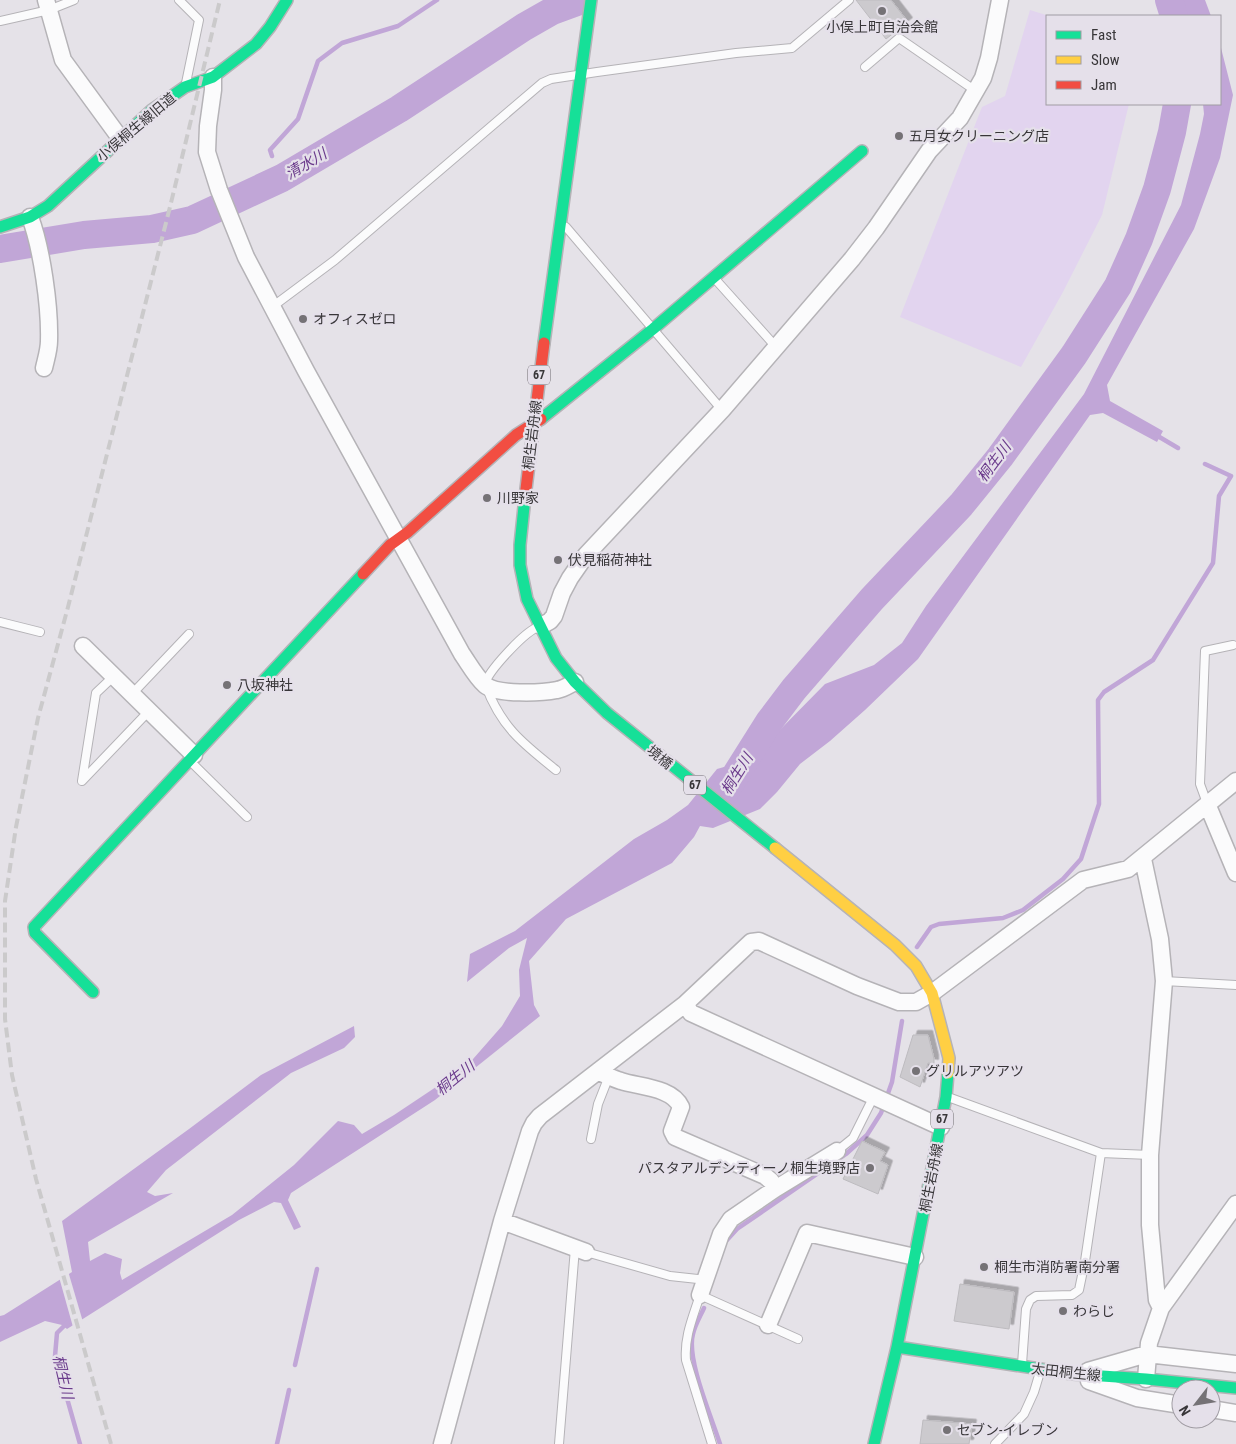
<svg xmlns="http://www.w3.org/2000/svg" width="1236" height="1444" viewBox="0 0 1236 1444" font-family="'Roboto Condensed','Noto Sans JP',sans-serif">
  <style>
    .green { fill: #e2d4ef }
    .water { fill: #c1a6d7 }
    .pier { fill: #e5e2e8 }
    .lines { fill: none; stroke-linecap: round; stroke-linejoin: round }
    .stream { stroke: #c1a6d7; stroke-width: 4.5 }
    .river { stroke: #c1a6d7; stroke-width: 28 }
    .building { fill: #cccace; stroke: #bdbbbf; filter: url(#shadow) }
    .lane-casing { stroke: #b5b3b7; stroke-width: 10 }
    .street-casing { stroke: #b5b3b7; stroke-width: 19 }
    .fast-casing { stroke: #b5b3b7; stroke-width: 14 }
    .slow-casing { stroke: #b5b3b7; stroke-width: 14 }
    .jam-casing { stroke: #b5b3b7; stroke-width: 14 }
    .lane { stroke: #fbfbfc; stroke-width: 8 }
    .street { stroke: #fbfbfc; stroke-width: 16 }
    .fast { stroke: #16e098; stroke-width: 11 }
    .slow { stroke: #ffcf43; stroke-width: 11 }
    .jam { stroke: #f24e42; stroke-width: 11 }
    .rail { stroke: #cbcacb; stroke-width: 4; stroke-dasharray: 10 5; stroke-linecap: butt }
    .poi-dot { fill: #757276; stroke: #e5e0ea; stroke-width: 2 }
    .labels { text-anchor: middle; stroke-width: 4.5; stroke-linejoin: round; paint-order: stroke }
    .shield { fill: #e5e0ea; stroke: #6c696e; stroke-width: 1 }
    .shield-label { font-size: 12px; font-weight: bold; fill: #383639 }
    .poi-label { font-size: 14px; fill: #383639; stroke: #e5e0ea; text-anchor: start }
    .street-label { font-size: 14px; fill: #383639; stroke: #e5e0ea }
    .water-label { font-size: 15px; font-style: italic; fill: #6b3b8c; stroke: #e5e0ea }
  </style>
  <defs>
    <filter id="shadow"><feDropShadow dx="4.5" dy="-4.5" stdDeviation="0" flood-color="#0004"/></filter>
  </defs>
  <rect width="100%" height="100%" fill="#e5e2e8"/>
  <path class="green" d="M1030,10L1049,16H1047V104H1129L1102,215L1063,292L1021,367L900,317L982,107L1005,96Z"/>
  <path class="water" d="M1172,0H1205L1211,16H1178Z
    M1220,44L1233,95L1220,158L1194,229L1107,385L1110,401L1163,431L1157,442L1103,413L1090,415L918,659L865,710L830,741L800,764L777,792L760,809L713,828L700,826L694,837L672,863L566,919L529,961L534,1005L540,1016L435,1100L291,1193L288,1200L301,1227L294,1230L281,1203L274,1202L239,1220L67,1329L62,1325L45,1321L0,1342V1316L4,1315L72,1272L62,1221L189,1129L261,1075L354,1026L355,1037L344,1048L291,1073L166,1170L147,1192L155,1196L173,1193L88,1242L90,1261L105,1253L122,1259L120,1273L122,1280L232,1215L294,1165L338,1121L354,1125L362,1134L394,1115L466,1067L502,1026L520,996L519,970L527,938L509,948L467,982L470,954L515,931L634,839L667,820L688,805L717,769L724,767L734,772L756,754L825,684L874,665L902,643L926,606L1084,394L1181,205L1200,134L1204,114L1203,104H1220Z"/>
  <path class="pier" d="M68,1271L83,1322L73,1327L59,1277Z"/>
  <g class="lines">
    <path class="stream" d="M272,156L270,150L298,119L318,61L342,43L398,26L437,0
      M1156,435L1178,448
      M917,947L931,927L939,924L1003,918L1023,910L1063,879L1081,859L1099,804L1098,700L1104,692L1153,660L1213,563L1219,496L1231,476L1205,464
      M727,1240L737,1229L846,1154L867,1135L881,1113L892,1082L902,1021
      M704,1308C700,1317 695,1325 693,1334C686,1359 712,1418 720,1444
      M67,1323L57,1333L55,1356L80,1444
      M295,1365L317,1269
      M277,1444L289,1390"/>
    <path class="river" d="M1169,0L1174,16
      M0,249L84,235L152,229L192,220L282,178L399,109L524,27L552,11L582,0
      M723,795L769,722L794,689L872,599L961,505L1000,457L1074,355L1118,286L1139,239L1157,189L1172,132L1177,104"/>
  </g>
  <path class="building" d="M856,0H891L908,22L886,39Z
    M913,1035H928L934,1059V1064L928,1063L920,1087L900,1077Z
    M862,1141L885,1152L880,1161L888,1165L878,1194L843,1179Z
    M960,1284L1014,1292L1009,1329L954,1321Z
    M923,1420L972,1424L969,1444H920Z"/>
  <g class="lines">
    <defs>
      <path id="lane" d="M179,0L199,20L186,83
        M0,21L49,10L74,0
        M865,67L899,38L970,87L977,89
        M566,227L722,410
        M716,280L776,347
        M272,307L335,260L542,83L551,79L597,72L736,53L792,48L849,0
        M0,622L40,632
        M536,628C523,634 488,671 485,684C501,727 522,743 556,770
        M114,676L96,693L82,781L149,711
        M132,694L189,634
        M191,762L247,817
        M1208,806L1200,784L1205,651L1233,645
        M1164,981L1236,985
        M948,1097L1101,1153L1150,1155
        M591,1139L598,1104L609,1076
        M837,1151L853,1138L874,1096
        M586,1252L670,1276L707,1280
        M1022,1364L1026,1309L1030,1300L1036,1296L1072,1295L1079,1290L1085,1261L1101,1153
        M559,1444L575,1248
        M712,1444L686,1360C684,1337 693,1317 700,1295L798,1339
        M995,1444L1024,1414L1034,1392L1040,1372"/>
      <path id="street" d="M46,0L63,60L120,138
        M213,77V90L208,126L207,152L219,190L246,257L306,371L462,654C469,664 476,677 485,685C497,695 541,693 557,690C564,689 569,685 575,682
        M30,217C42,249 50,307 49,341C49,350 46,359 44,368
        M541,626L550,621L554,616L562,593L570,578L586,555L722,410L852,259L876,228L929,151L960,118L983,78L989,58L1000,0
        M83,646L194,755
        M1208,806L1236,873
        M1143,859L1160,939L1164,981L1150,1155V1225L1157,1300L1161,1308
        M685,1004L691,1013L941,1127
        M599,1072C606,1075 614,1079 621,1081C639,1087 672,1087 681,1107L672,1131L675,1137L765,1176L771,1181L775,1189
        M502,1221L586,1252
        M700,1295L721,1234L731,1219L775,1189L837,1151
        M768,1325L807,1233L915,1257
        M1088,1371L1147,1354L1236,1364
        M1146,1379L1149,1343L1161,1308L1236,1204
        M1089,1381L1137,1398L1181,1405
        M1211,1409L1236,1413
        M442,1444L502,1221L530,1131L534,1123L540,1116L685,1004L751,942L759,941L857,986L899,1002H916L932,993L1083,880L1128,869L1236,781"/>
      <path id="fast" d="M0,227L30,217L48,206L152,110L185,87L213,77L256,44L270,27L287,0
        M544,343L591,0
        M541,419L653,329L862,151
        M525,497L520,545V565L527,599L556,658L575,682L607,713L775,848
        M93,992L35,933L34,927L363,574
        M897,1347L1073,1374L1146,1379L1236,1388
        M874,1444L897,1347L946,1097L948,1073"/>
      <path id="slow" d="M775,848L895,945L916,966L932,993L949,1058L948,1073"/>
      <path id="jam" d="M525,497L544,343
        M363,574L390,545L408,532L516,435L541,419"/>
    </defs>
    <use href="#lane" class="lane-casing"/>
    <use href="#street" class="street-casing"/>
    <use href="#fast" class="fast-casing"/>
    <use href="#slow" class="slow-casing"/>
    <use href="#jam" class="jam-casing"/>
    <use href="#lane" class="lane"/>
    <use href="#street" class="street"/>
    <use href="#fast" class="fast"/>
    <use href="#slow" class="slow"/>
    <use href="#jam" class="jam"/>
    <path class="rail" d="M111,1444L36,1179L12,1075L5,1019V901L16,827L38,718L68,607L170,207L220,0"/>
  </g>
  <g class="poi-dot">
    <circle cx="882" cy="11" r="5"/>
    <circle cx="899" cy="136" r="5"/>
    <circle cx="303" cy="319" r="5"/>
    <circle cx="487" cy="498" r="5"/>
    <circle cx="558" cy="560" r="5"/>
    <circle cx="227" cy="685" r="5"/>
    <circle cx="916" cy="1071" r="5"/>
    <circle cx="870" cy="1168" r="5"/>
    <circle cx="984" cy="1267" r="5"/>
    <circle cx="1063" cy="1311" r="5"/>
    <circle cx="947" cy="1430" r="5"/>
  </g>
  <g class="labels">
    <g class="shield">
      <rect x="528" y="365.5" width="22" height="19" rx="4"/>
      <rect x="684" y="775.5" width="22" height="19" rx="4"/>
      <rect x="931" y="1109.5" width="22" height="19" rx="4"/>
    </g>
    <g class="shield-label">
      <text x="539" y="379">67</text>
      <text x="695" y="789">67</text>
      <text x="942" y="1123">67</text>
    </g>
    <g class="poi-label">
      <text x="882" y="32" text-anchor="middle">小俣上町自治会館</text>
      <text x="909" y="141">五月女クリーニング店</text>
      <text x="313" y="324">オフィスゼロ</text>
      <text x="497" y="503">川野家</text>
      <text x="568" y="565">伏見稲荷神社</text>
      <text x="237" y="690">八坂神社</text>
      <text x="926" y="1076">グリルアツアツ</text>
      <text x="860" y="1173" text-anchor="end">パスタアルデンティーノ桐生境野店</text>
      <text x="994" y="1272">桐生市消防署南分署</text>
      <text x="1073" y="1316">わらじ</text>
      <text x="957" y="1435">セブン-イレブン</text>
    </g>
    <g class="street-label">
      <text transform="translate(136 127) rotate(-40)" y="5">小俣桐生線旧道</text>
      <text transform="translate(532 435) rotate(-83)" y="5">桐生岩舟線</text>
      <text transform="translate(660 757) rotate(39)" y="5">境橋</text>
      <text transform="translate(931 1178) rotate(-79)" y="5">桐生岩舟線</text>
      <text transform="translate(1066 1372) rotate(6)" y="5">太田桐生線</text>
    </g>
    <g class="water-label">
      <text transform="translate(306 164) rotate(-31)" y="5">清水川</text>
      <text transform="translate(994 462) rotate(-53)" y="5">桐生川</text>
      <text transform="translate(737 774) rotate(-58)" y="5">桐生川</text>
      <text transform="translate(455 1078) rotate(-39)" y="5">桐生川</text>
      <text transform="translate(63 1377) rotate(77)" y="5">桐生川</text>
    </g>
  </g>
  <rect x="1046" y="15" width="175" height="90" fill="#e5e0ea" stroke="#a09ca3"/>
  <rect x="1056" y="31" width="25" height="8" fill="#16e098" stroke="#a09ca3"/>
  <text x="1091" y="40" font-size="15" fill="#383639">Fast</text>
  <rect x="1056" y="56" width="25" height="8" fill="#ffcf43" stroke="#a09ca3"/>
  <text x="1091" y="65" font-size="15" fill="#383639">Slow</text>
  <rect x="1056" y="81" width="25" height="8" fill="#f24e42" stroke="#a09ca3"/>
  <text x="1091" y="90" font-size="15" fill="#383639">Jam</text>
  <g transform="translate(1196 1404) rotate(239)"><circle r="24" fill="#e5e0ea" stroke="#a09ca3"/>
  <path d="M0-4L9 19L0 12L-9 19Z" fill="#757276"/>
  <text y="-8" font-size="14" font-weight="bold" text-anchor="middle" fill="#383639">N</text>
  </g>
</svg>
